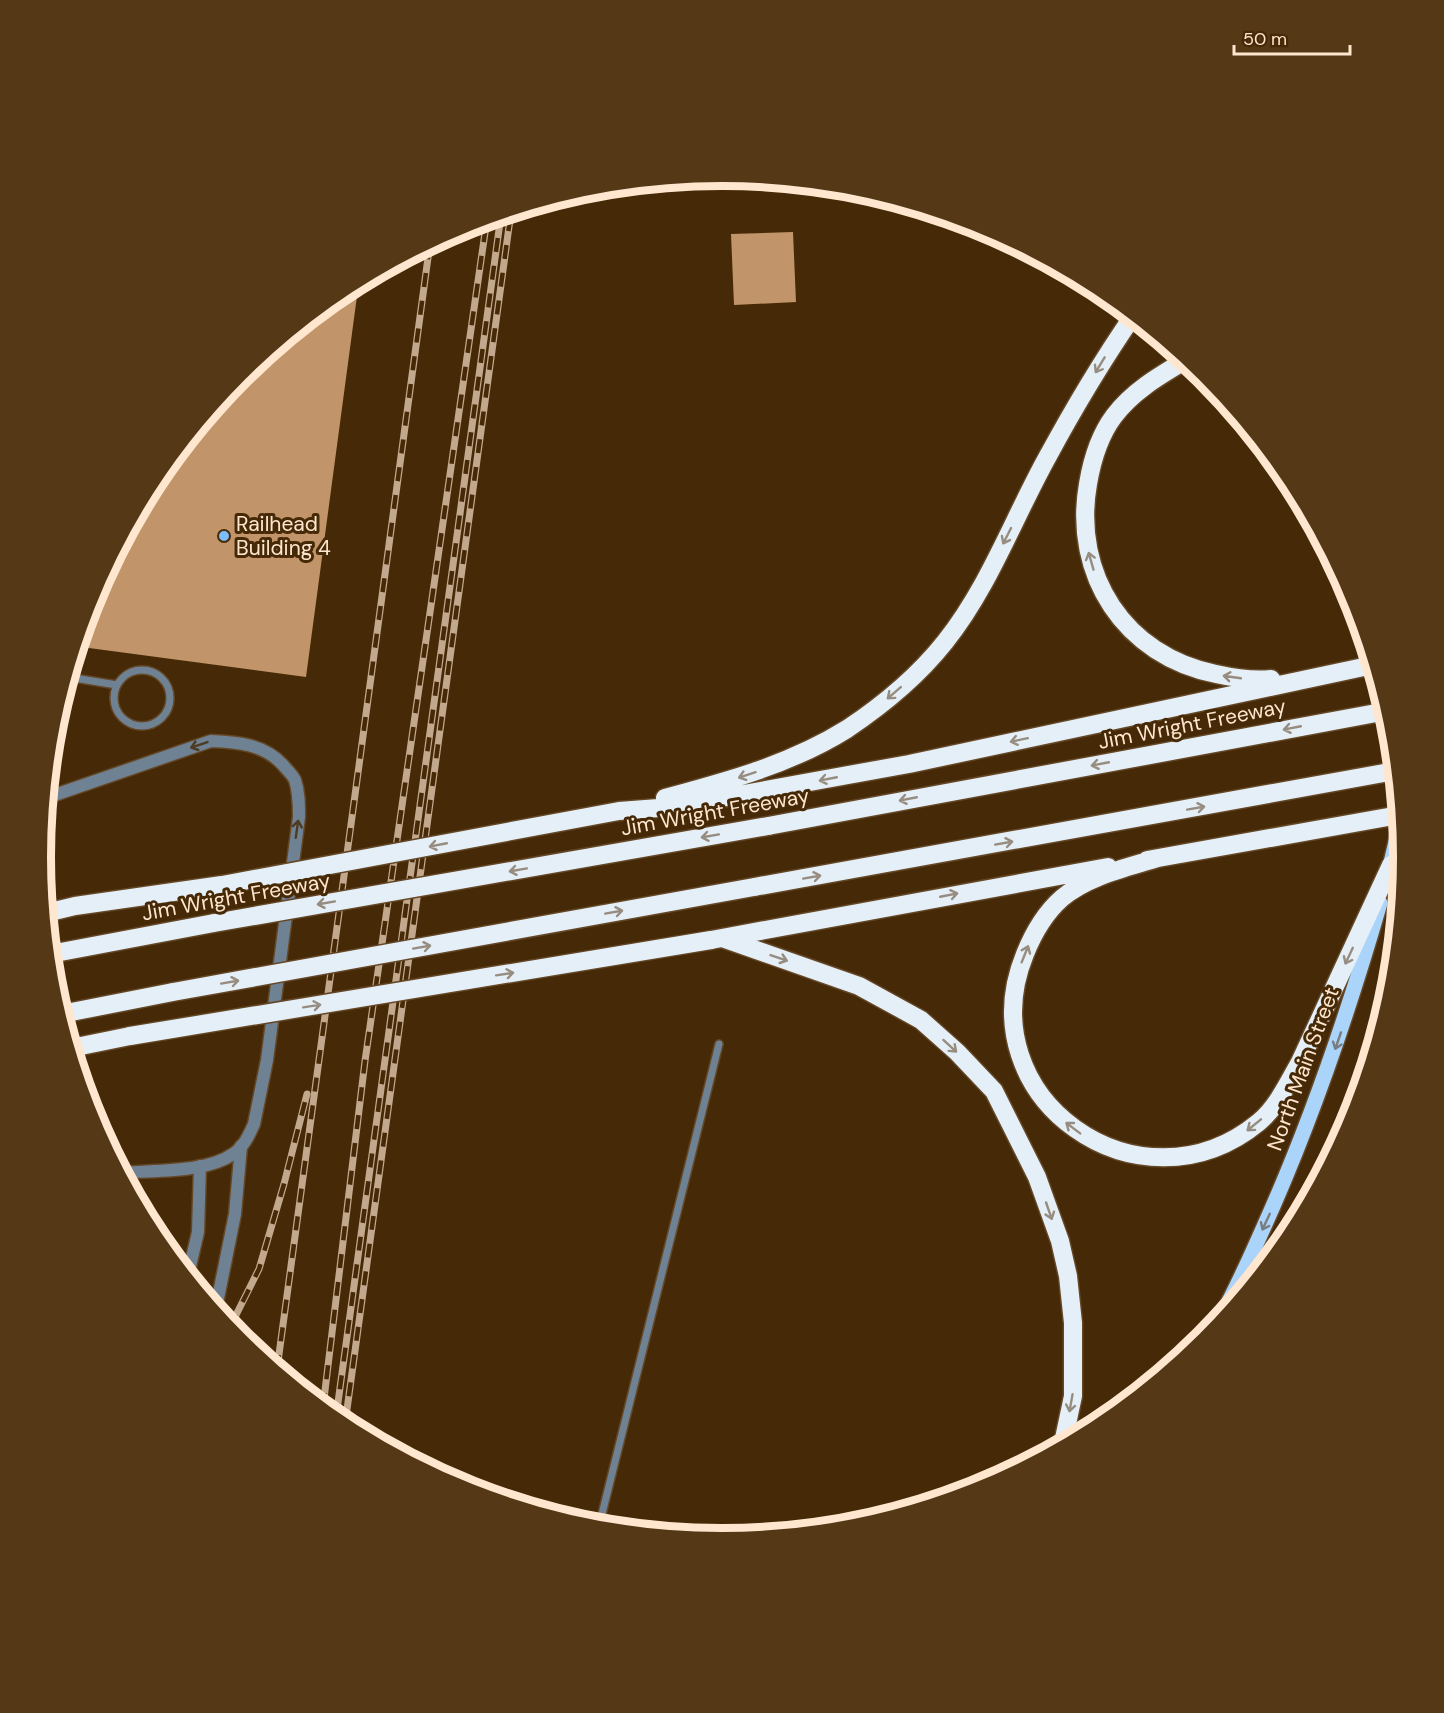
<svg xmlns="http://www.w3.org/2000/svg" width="1444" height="1713" viewBox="0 0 1444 1713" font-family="'DM Sans',sans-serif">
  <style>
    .building { fill: #c19569 }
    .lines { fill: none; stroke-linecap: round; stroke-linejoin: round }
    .service-casing { stroke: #634726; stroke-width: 10 }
    .minor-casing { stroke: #634726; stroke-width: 15 }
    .tertiary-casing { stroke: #634726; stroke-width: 15 }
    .primary-casing { stroke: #634726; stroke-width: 18 }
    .motorway-casing { stroke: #634726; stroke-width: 21 }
    .service { stroke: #6f8294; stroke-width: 7 }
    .minor { stroke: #6f8294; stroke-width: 12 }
    .tertiary { stroke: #6f8294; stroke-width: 12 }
    .primary { stroke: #aad4f9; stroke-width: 15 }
    .motorway { stroke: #e5eff8; stroke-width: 18 }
    .rail-casing { stroke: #c2a88d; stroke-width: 7 }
    .rail { stroke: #462906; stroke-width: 4.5; stroke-dasharray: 14; stroke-linecap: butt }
    .motorway-bridge-casing { stroke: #634726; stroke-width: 21; stroke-linecap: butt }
    .motorway-bridge { stroke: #e5eff8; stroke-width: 18 }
    .oneway { stroke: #968c7f }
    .oneway2 { stroke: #4e3b22 }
    .oneway3 { stroke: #787e80 }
    .poi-dot { fill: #7bbef9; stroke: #462906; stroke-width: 2 }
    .labels { text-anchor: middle; stroke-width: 6; stroke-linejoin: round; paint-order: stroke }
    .poi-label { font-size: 21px; fill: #fee6cf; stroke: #462906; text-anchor: start }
    .street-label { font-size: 21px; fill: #fee6cf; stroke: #462906 }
    .rim { fill: none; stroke: #fee6cf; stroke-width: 8 }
  </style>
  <rect width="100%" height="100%" fill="#462906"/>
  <path class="building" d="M793,232L796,302L734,305L731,234Z
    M359,281L306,677L89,648L80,636L93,595L156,478L240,374L344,290Z"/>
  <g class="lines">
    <defs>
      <path id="service" d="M114 698a28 28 0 1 1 56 0a28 28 0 1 1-56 0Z
        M68,677L117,685
        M599,1526L719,1044"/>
      <path id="minor" d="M188,1275L198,1232L200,1166
        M216,1308L235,1214L241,1146"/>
      <path id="tertiary" d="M46,798L211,741C237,742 264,744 283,765C287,770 292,774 295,780C299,792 299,804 299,817L267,1060L254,1124C249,1135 244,1147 233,1154C206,1173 155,1170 122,1173"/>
      <path id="primary" d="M1388,875L1400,825
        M1338,1144L1370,1058
        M1220,1318C1236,1290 1249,1260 1262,1231C1311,1123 1347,1017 1380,903"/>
      <path id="motorway" d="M1186,360C1159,376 1133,391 1114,416C1099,436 1092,460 1088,484C1072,575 1125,656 1216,674C1234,678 1253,681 1271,679
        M665,798C728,781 791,764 847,729C883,705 918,676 945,642C989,587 1014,517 1048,456C1074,408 1102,361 1133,316
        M619,811L672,807L909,764L1373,665
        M768,826L1387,711
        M1158,858C1126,868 1088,876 1062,898C1045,913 1033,934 1025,954C966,1098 1140,1220 1259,1122C1277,1107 1288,1083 1300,1062L1391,865
        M1147,860L1399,815
        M754,887L1395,771
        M46,913L75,906L222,885
        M725,939L859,986L921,1020L957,1052L994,1091L1037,1177L1060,1241L1068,1276L1073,1323V1396L1063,1443
        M711,940L1108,867
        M50,954L214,923
        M61,1014L173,992
        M71,1048L130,1036"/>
    </defs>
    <use href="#service" class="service-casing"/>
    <use href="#minor" class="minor-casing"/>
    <use href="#tertiary" class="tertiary-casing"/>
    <use href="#primary" class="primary-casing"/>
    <use href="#motorway" class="motorway-casing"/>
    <use href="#service" class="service"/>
    <use href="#minor" class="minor"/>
    <use href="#tertiary" class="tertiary"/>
    <use href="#primary" class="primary"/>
    <use href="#motorway" class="motorway"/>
    <defs>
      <path id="rail" d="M230,1327L259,1269L284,1184L307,1094
        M277,1369L430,243
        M323,1407L365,1061L487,219
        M336,1417L501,215
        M345,1424L511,212"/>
    </defs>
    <use href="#rail" class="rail-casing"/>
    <use href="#rail" class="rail"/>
    <defs>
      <path id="motorway-bridge" d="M222,885L619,811
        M214,923L768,826
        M173,992L754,887
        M130,1036L711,940"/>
    </defs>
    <use href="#motorway-bridge" class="motorway-bridge-casing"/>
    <use href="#motorway-bridge" class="motorway-bridge"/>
  </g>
  <defs><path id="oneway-shaft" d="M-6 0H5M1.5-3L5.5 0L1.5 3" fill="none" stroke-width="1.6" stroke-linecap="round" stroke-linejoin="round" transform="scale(1.5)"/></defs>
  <g class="oneway">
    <use href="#oneway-shaft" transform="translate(1100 365) rotate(121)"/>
    <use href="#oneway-shaft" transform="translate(1007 536) rotate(117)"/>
    <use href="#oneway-shaft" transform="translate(1091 561) rotate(-106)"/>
    <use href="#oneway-shaft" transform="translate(1232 677) rotate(-172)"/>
    <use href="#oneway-shaft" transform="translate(894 693) rotate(139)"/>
    <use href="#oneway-shaft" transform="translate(1292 728) rotate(169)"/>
    <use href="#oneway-shaft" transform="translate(1019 740) rotate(168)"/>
    <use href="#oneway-shaft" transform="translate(1100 764) rotate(169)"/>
    <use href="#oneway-shaft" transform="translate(747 775) rotate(162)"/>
    <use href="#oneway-shaft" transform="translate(828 779) rotate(169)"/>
    <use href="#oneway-shaft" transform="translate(908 799) rotate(169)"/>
    <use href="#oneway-shaft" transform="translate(1196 808) rotate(-10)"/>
    <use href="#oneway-shaft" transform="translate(710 836) rotate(170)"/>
    <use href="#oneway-shaft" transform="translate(1004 843) rotate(-10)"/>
    <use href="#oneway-shaft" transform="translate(438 845) rotate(169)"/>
    <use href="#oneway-shaft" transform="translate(518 870) rotate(170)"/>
    <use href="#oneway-shaft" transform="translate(812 877) rotate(-10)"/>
    <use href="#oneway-shaft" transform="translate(949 895) rotate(-11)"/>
    <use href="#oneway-shaft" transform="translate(326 903) rotate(170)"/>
    <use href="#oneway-shaft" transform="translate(614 912) rotate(-10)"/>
    <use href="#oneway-shaft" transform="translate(422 947) rotate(-10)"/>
    <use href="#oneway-shaft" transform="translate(1025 954) rotate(-68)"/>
    <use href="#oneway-shaft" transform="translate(1349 956) rotate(115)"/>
    <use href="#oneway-shaft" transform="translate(779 958) rotate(19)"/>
    <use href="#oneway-shaft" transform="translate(505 974) rotate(-9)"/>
    <use href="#oneway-shaft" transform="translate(230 982) rotate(-10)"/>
    <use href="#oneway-shaft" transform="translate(312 1006) rotate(-9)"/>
    <use href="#oneway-shaft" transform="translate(950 1046) rotate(42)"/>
    <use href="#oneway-shaft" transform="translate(1254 1125) rotate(141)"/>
    <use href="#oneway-shaft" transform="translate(1073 1128) rotate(-143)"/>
    <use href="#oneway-shaft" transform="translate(1049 1211) rotate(71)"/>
    <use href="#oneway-shaft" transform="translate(1071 1403) rotate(100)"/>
  </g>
  <g class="oneway2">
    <use href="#oneway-shaft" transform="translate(199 745) rotate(161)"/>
    <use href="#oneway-shaft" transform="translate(297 829) rotate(-82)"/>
  </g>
  <g class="oneway3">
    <use href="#oneway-shaft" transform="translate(1338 1041) rotate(109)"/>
    <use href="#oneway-shaft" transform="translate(1266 1222) rotate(115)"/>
  </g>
  <circle class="poi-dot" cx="224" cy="536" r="6"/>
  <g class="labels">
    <g class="poi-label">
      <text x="236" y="531">Railhead<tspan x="236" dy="24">Building 4</tspan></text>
    </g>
    <g class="street-label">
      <text transform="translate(1192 724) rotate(-11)" y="7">Jim Wright Freeway</text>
      <text transform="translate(715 812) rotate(-10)" y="7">Jim Wright Freeway</text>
      <text transform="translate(236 897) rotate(-10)" y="7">Jim Wright Freeway</text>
      <text transform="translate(1303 1069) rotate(-70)" y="7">North Main Street</text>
    </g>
  </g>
  <path d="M0 0H1444V1713H0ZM51 857a671 671 0 1 1 1342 0a671 671 0 1 1-1342 0Z" fill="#553816" fill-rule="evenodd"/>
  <path class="rim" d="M51 857a671 671 0 1 1 1342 0a671 671 0 1 1-1342 0Z"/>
  <path d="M1234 45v9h116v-9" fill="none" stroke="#fee6cf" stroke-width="3"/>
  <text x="1243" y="45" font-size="18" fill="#fee6cf" stroke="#462906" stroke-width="4.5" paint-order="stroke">50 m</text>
</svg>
